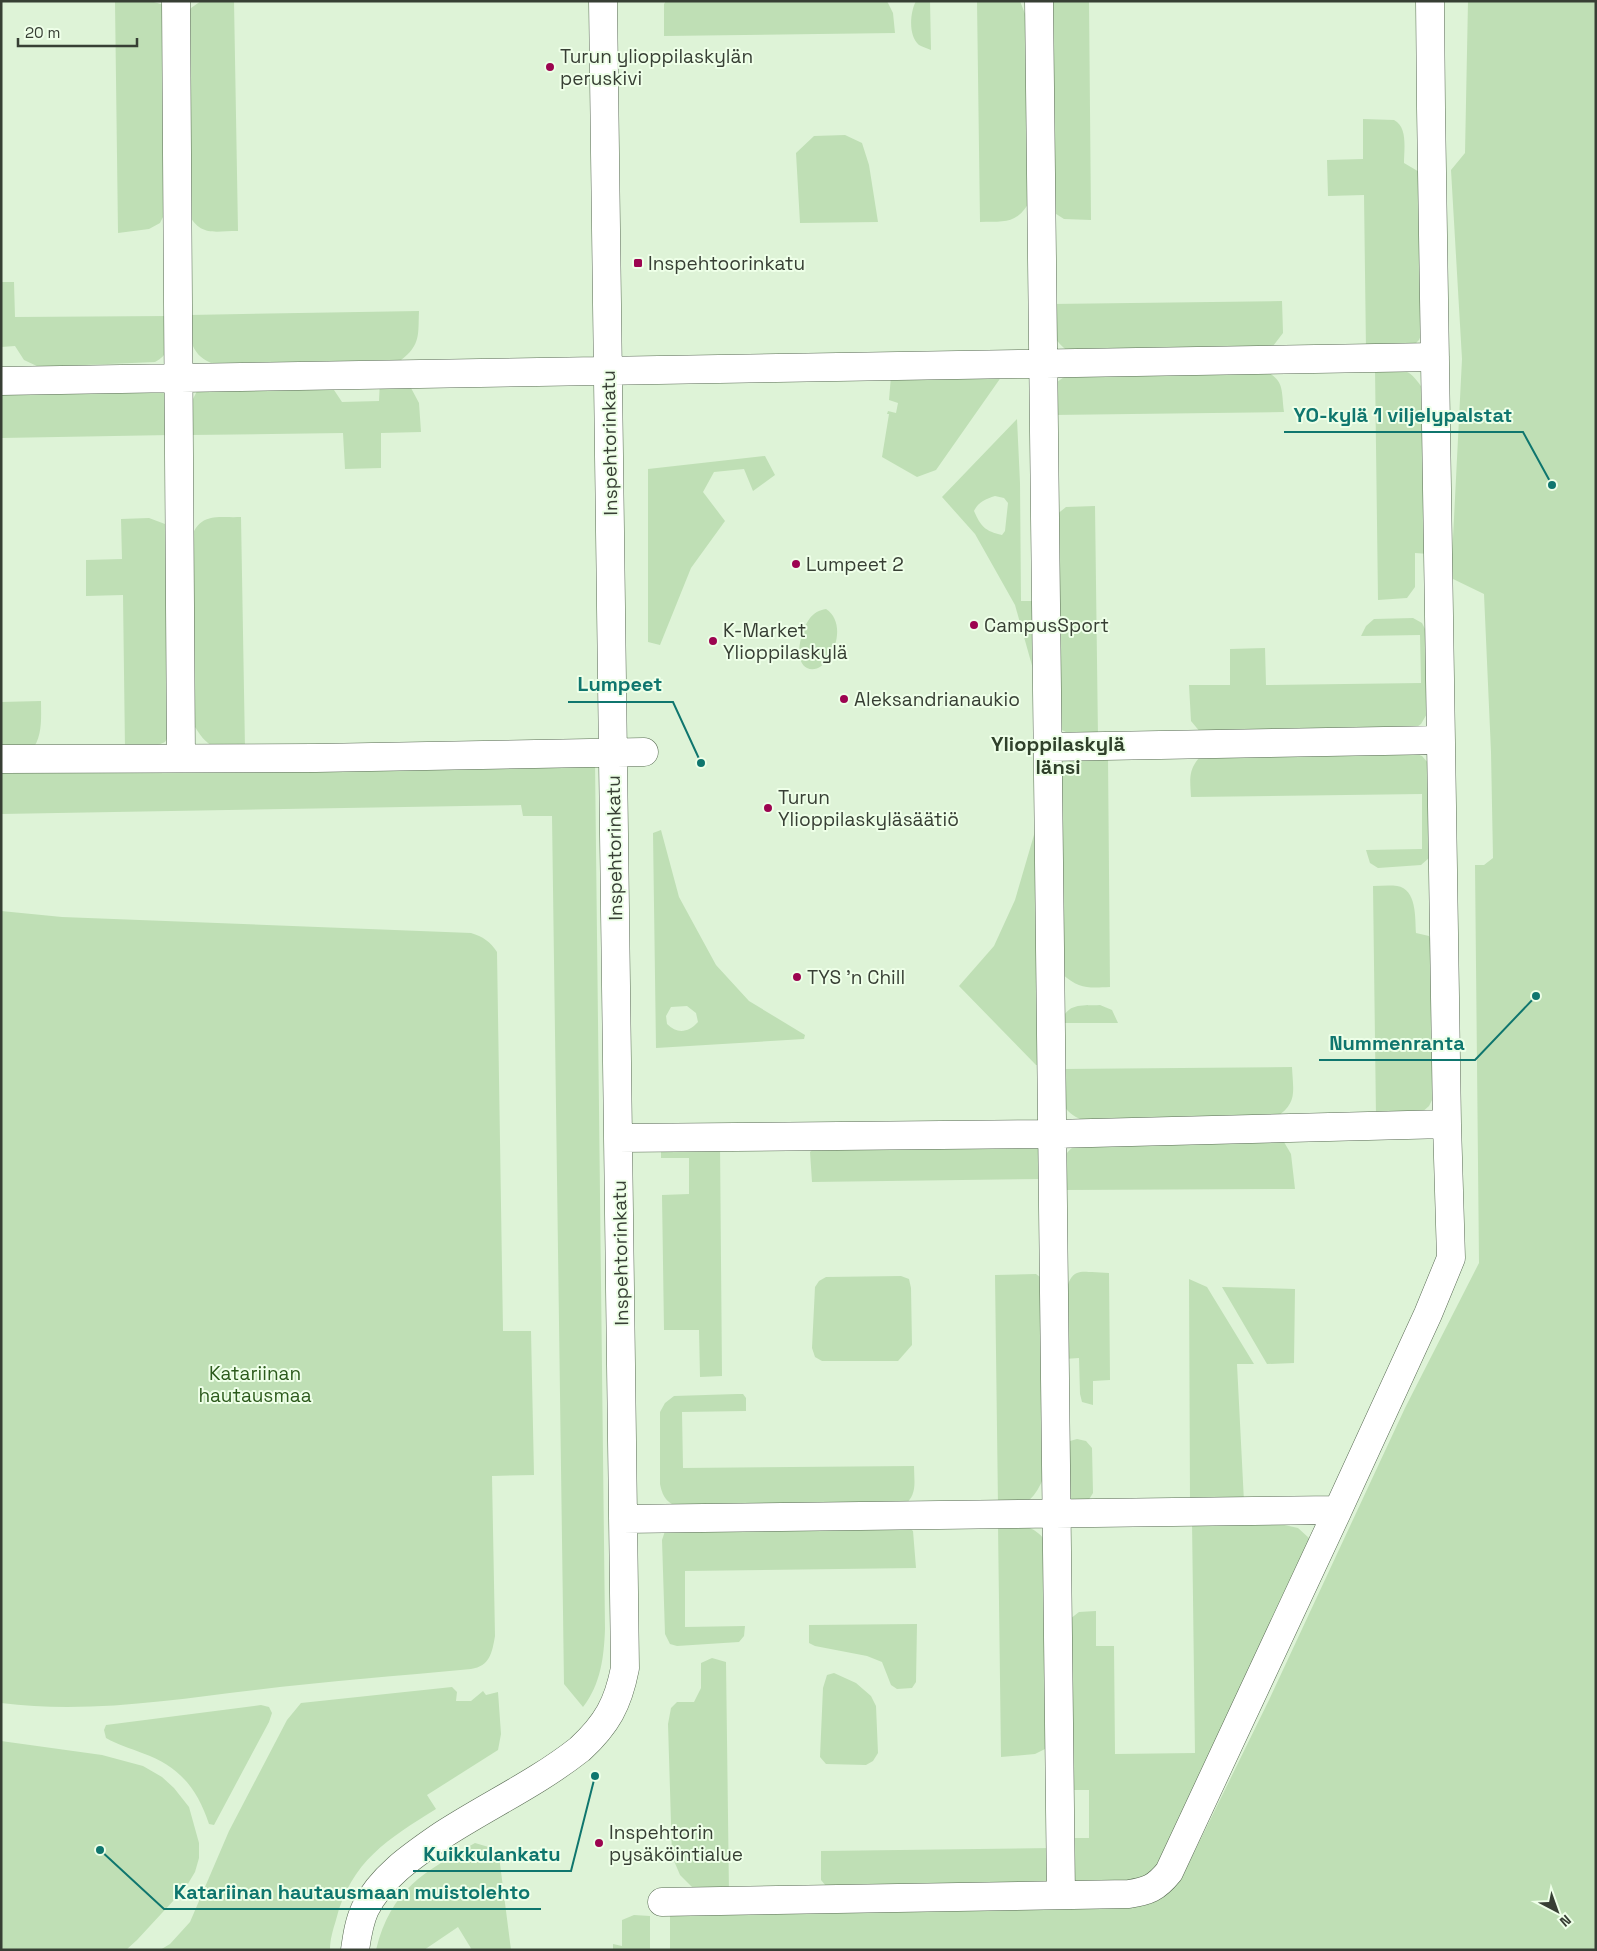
<svg xmlns="http://www.w3.org/2000/svg" width="1597" height="1951" viewBox="0 0 1597 1951" font-family="'Space Grotesk',sans-serif">
  <style>
    .green { fill: #bfdfb5; fill-rule: evenodd }
    .lines { fill: none; stroke-linecap: round; stroke-linejoin: round }
    .minor-casing { stroke: #586a53; stroke-width: 29 }
    .minor { stroke: #fff; stroke-width: 28 }
    .poi-dot { fill: #9c0450; stroke: #eeffe8; stroke-width: 2 }
    .labels { text-anchor: middle; stroke-width: 4; stroke-linejoin: round; paint-order: stroke }
    .poi-label { font-size: 19px; fill: #373f34; stroke: #eeffe8; text-anchor: start }
    .street-label { font-size: 19px; fill: #373f34; stroke: #eeffe8 }
    .park-label { font-size: 19px; fill: #2d5b1d; stroke: #eeffe8 }
    .neighbourhood-label { font-size: 20px; font-weight: bold; fill: #30412b; stroke: #eeffe8 }
    .leader { fill: none; stroke: #0f766e; stroke-width: 2 }
    .callout-dot { fill: #0f766e; stroke: #eeffe8; stroke-width: 2 }
    .callout-label { font-size: 20px; text-anchor: middle; font-weight: bold; fill: #0f766e; stroke: #eeffe8; stroke-width: 4; stroke-linejoin: round; paint-order: stroke }
  </style>
  <rect width="100%" height="100%" fill="#def3d7"/>
  <path class="green" d="M201,1H234L238,231C212,231 201,237 187,212L186,18L191,8Z
    M666,1H887L893,13L895,33L664,36V4Z
    M916,1H930L931,50C927,48 922,47 919,45C908,36 910,12 916,1Z
    M977,1H1020L1027,19L1030,201C1016,225 1005,221 980,222Z
    M1050,1H1089L1091,220L1064,219L1053,212Z
    M1468,1H1596V1950H670V1911L971,1908L970,1911H981L983,1907L1178,1879L1186,1869L1269,1700L1405,1408L1479,1263L1475,865H1484L1493,858L1491,752L1484,594L1451,578L1462,359L1451,170L1465,153Z
    M115,2H154L164,5L166,211L160,223L149,229L118,233Z
    M1363,119L1394,120C1408,127 1404,149 1404,163L1421,173L1424,328L1419,340L1411,348L1366,350L1364,195L1328,196L1327,160L1363,159Z
    M845,135L862,143L869,165L878,222L800,223L796,153L814,136Z
    M1,282H14L15,317L169,316C169,334 174,353 155,362L39,367L24,360L15,346L1,347Z
    M1282,301L1283,333L1270,350L1069,352C1049,337 1052,327 1051,304Z
    M419,311C418,334 421,345 401,360L211,363C189,353 190,337 189,315Z
    M1262,369C1285,380 1281,388 1284,412L1052,415L1057,382L1070,373Z
    M1375,369C1407,369 1409,367 1427,395L1429,554L1415,553V587L1407,598L1378,600Z
    M1004,373L936,470L917,477L882,457L889,414H887L888,411L896,413L898,403L889,400L891,376Z
    M380,380L411,388L419,403L421,432L381,433V468L345,469L343,433L190,435V405L197,391L324,383L334,390L342,402L379,401Z
    M1,387L164,389L170,398L171,435L1,438Z
    M1017,419L1020,483L1021,601H1035L1038,668L1033,669L1015,605L975,534L942,497ZM995,496L1004,498L1008,503L1005,531L1002,535C985,531 981,527 974,511C978,502 986,499 995,496Z
    M765,456L775,475L753,491L744,469L714,472L703,492L725,521L691,568L660,645L648,642V469Z
    M1095,506L1098,737H1076L1062,730L1055,714L1056,515L1066,507Z
    M241,517L245,749C219,748 210,752 195,727L190,541C199,512 216,518 241,517Z
    M149,518L165,524L172,537L174,727L165,742L149,749L125,750L123,595L86,596V560L122,559L121,519Z
    M826,609C852,626 827,678 807,668C792,660 802,628 810,618C814,613 819,610 826,609Z
    M1413,618L1422,623L1426,631L1428,712L1421,724L1411,731L1201,733L1191,721L1189,685H1230V649L1265,648L1266,685L1421,683L1420,635L1361,636L1366,626L1374,619Z
    M41,701C41,718 43,737 31,751H1V702Z
    M1410,751L1422,756L1429,764L1432,848L1429,858L1421,865L1378,868L1370,863L1366,850L1422,849V794L1191,797C1190,779 1188,769 1201,756Z
    M1108,756L1110,987C1088,988 1079,989 1062,974L1059,770L1074,758Z
    M595,761L605,1629C604,1656 601,1684 583,1707L564,1684L552,816H523L521,805L1,814V771Z
    M1036,828L1039,1065H1036L959,986L994,946L1015,900Z
    M661,830L679,897L716,965L749,1001L805,1035L804,1039L656,1048L653,833ZM687,1006L696,1013L698,1022C688,1033 677,1034 667,1024L666,1016L671,1007Z
    M1373,886C1381,886 1389,885 1397,886C1417,889 1415,918 1416,933L1429,936L1432,944L1434,1096L1429,1106L1420,1114L1376,1117Z
    M1,911L62,917L471,933C483,937 490,941 497,952L503,1331H531L534,1475L492,1476L495,1636C492,1653 490,1666 471,1669C399,1676 327,1681 255,1690C171,1700 86,1714 1,1703Z
    M1100,1005L1112,1010L1118,1023H1061C1067,1002 1082,1006 1100,1005Z
    M1292,1067C1293,1091 1298,1103 1276,1117L1082,1120C1056,1109 1062,1094 1061,1069Z
    M1271,1138L1284,1142L1291,1154L1295,1189L1063,1190C1061,1166 1058,1155 1081,1142Z
    M720,1143L722,1376L700,1377L699,1330H664L662,1195L689,1194V1158H661V1144Z
    M1038,1143L1042,1149L1044,1179L812,1182L810,1152L817,1145Z
    M1092,1272L1109,1273L1110,1380L1093,1381V1405L1082,1402L1080,1394L1079,1358L1064,1359C1064,1341 1059,1279 1077,1273C1081,1271 1088,1272 1092,1272Z
    M1036,1274L1040,1277L1047,1467C1043,1481 1035,1501 1019,1506C1013,1507 1004,1506 998,1506L995,1275Z
    M901,1276L909,1279L911,1288L912,1345L898,1361H822L815,1357L812,1348L815,1287L819,1281L826,1277Z
    M1189,1279L1207,1287L1254,1364H1237L1244,1502H1190Z
    M1222,1287L1295,1289L1294,1363L1267,1364Z
    M737,1394H743L746,1398V1411L682,1412L683,1468L914,1466C914,1482 918,1495 903,1506L682,1509C668,1503 663,1499 660,1484V1412L665,1403L674,1396Z
    M1077,1439L1086,1441L1092,1448L1093,1493L1088,1501L1073,1502L1066,1494V1450L1070,1441Z
    M1192,1521L1280,1524L1298,1528L1309,1538L1310,1551L1162,1861L1145,1879L1130,1885L1077,1883L1075,1880L1071,1838H1089V1790H1070V1619L1079,1612L1096,1611V1646H1114L1115,1754L1195,1753Z
    M998,1525C1023,1526 1034,1523 1049,1546L1051,1738L1045,1749L1035,1754L1001,1757Z
    M908,1527L913,1531L916,1568L685,1571V1627L745,1626L744,1636L739,1642L677,1646L670,1644L665,1634L662,1540L665,1531Z
    M917,1624L916,1682L912,1688L897,1689L891,1685L882,1662L867,1656L815,1646L809,1643V1625Z
    M712,1658L726,1662L729,1893L696,1891L680,1875L672,1856L668,1724L671,1708L677,1702H694L701,1688V1663Z
    M834,1673L856,1683L871,1696L876,1706L878,1753L873,1761L866,1765L826,1764L820,1757L823,1688L827,1675Z
    M452,1687L457,1692L456,1701H471L483,1691L486,1695L498,1692L501,1734L498,1750L427,1795L436,1809C388,1839 351,1861 336,1920C333,1930 330,1939 330,1950H160L170,1944L190,1922L229,1831L287,1720L301,1703Z
    M261,1705L269,1707L272,1713L269,1722L214,1825L209,1824C197,1788 179,1766 142,1753C130,1748 118,1745 106,1738L104,1730L106,1725Z
    M1,1741L102,1755L143,1766L162,1777L174,1788L189,1807L199,1843V1858L195,1872L186,1887L137,1940L126,1950H1Z
    M475,1843L492,1848L499,1856L511,1950H472L458,1927L424,1950H376C391,1889 424,1872 475,1843Z
    M1053,1848L1051,1882L826,1886L821,1880V1851Z
    M634,1915L650,1916V1950H613V1944L622,1946V1920Z"/>
  <g class="lines">
    <defs>
      <path id="minor" d="M176,1L181,757
        M1039,1L1061,1895
        M1430,1L1431,108L1447,1124
        M1,381L1435,357
        M1048,747L1441,740
        M1,759L316,758L644,752
        M618,1138L1052,1134L1447,1124L1451,1258L1428,1314L1338,1510L623,1519
        M662,1902L1129,1894C1148,1891 1156,1888 1169,1872L1338,1510
        M355,1950C357,1936 359,1922 365,1909C381,1877 412,1856 441,1836C487,1806 537,1783 580,1749C607,1724 618,1704 625,1668L603,1"/>
    </defs>
    <use href="#minor" class="minor-casing"/>
    <use href="#minor" class="minor"/>
  </g>
  <g class="poi-dot">
    <circle cx="550" cy="67" r="5"/>
    <rect x="633" y="258" width="10" height="10" rx="2.5"/>
    <circle cx="796" cy="564" r="5"/>
    <circle cx="974" cy="625" r="5"/>
    <circle cx="713" cy="641" r="5"/>
    <circle cx="844" cy="699" r="5"/>
    <circle cx="768" cy="808" r="5"/>
    <circle cx="797" cy="977" r="5"/>
    <circle cx="599" cy="1843" r="5"/>
  </g>
  <g class="labels">
    <g class="poi-label">
      <text x="560" y="63">Turun ylioppilaskylän<tspan x="560" dy="22">peruskivi</tspan></text>
      <text x="648" y="270">Inspehtoorinkatu</text>
      <text x="806" y="571">Lumpeet 2</text>
      <text x="984" y="632">CampusSport</text>
      <text x="723" y="637">K-Market<tspan x="723" dy="22">Ylioppilaskylä</tspan></text>
      <text x="854" y="706">Aleksandrianaukio</text>
      <text x="778" y="804">Turun<tspan x="778" dy="22">Ylioppilaskyläsäätiö</tspan></text>
      <text x="807" y="984">TYS 'n Chill</text>
      <text x="609" y="1839">Inspehtorin<tspan x="609" dy="22">pysäköintialue</tspan></text>
    </g>
    <g class="street-label">
      <text transform="translate(609 443) rotate(-91)" y="7">Inspehtorinkatu</text>
      <text transform="translate(614 848) rotate(-91)" y="7">Inspehtorinkatu</text>
      <text transform="translate(620 1253) rotate(-91)" y="7">Inspehtorinkatu</text>
    </g>
    <g class="park-label">
      <text x="255" y="1380">Katariinan<tspan x="255" dy="22">hautausmaa</tspan></text>
    </g>
    <g class="neighbourhood-label">
      <text x="1058" y="751">Ylioppilaskylä<tspan x="1058" dy="23">länsi</tspan></text>
    </g>
  </g>
  <path class="leader" d="M1552 485L1523 432H1284M701 763L673 702H568M1536 996L1475 1060H1319M595 1776L571 1871H413M100 1850L164 1909H541"/>
  <g class="callout-dot">
    <circle cx="1552" cy="485" r="5"/>
    <circle cx="701" cy="763" r="5"/>
    <circle cx="1536" cy="996" r="5"/>
    <circle cx="595" cy="1776" r="5"/>
    <circle cx="100" cy="1850" r="5"/>
  </g>
  <g class="callout-label">
    <text x="1403" y="422">YO-kylä 1 viljelypalstat</text>
    <text x="620" y="691">Lumpeet</text>
    <text x="1397" y="1050">Nummenranta</text>
    <text x="492" y="1861">Kuikkulankatu</text>
    <text x="352" y="1899">Katariinan hautausmaan muistolehto</text>
  </g>
  <rect width="1597" height="1951" fill="none" stroke="#373f34" stroke-width="5"/>
  <g transform="translate(1557 1911) rotate(139)" stroke="#eeffe8" stroke-width="4" paint-order="stroke">
  <path d="M0-4L9 19L0 12L-9 19Z" fill="#373f34"/>
  <text y="-8" font-size="14" font-weight="bold" text-anchor="middle" fill="#373f34">N</text>
  </g>
  <path d="M18 38v8h119v-8" fill="none" stroke="#373f34" stroke-width="2.5"/>
  <text x="25" y="38" font-size="15" fill="#373f34" stroke="#eeffe8" stroke-width="4" paint-order="stroke">20 m</text>
</svg>
